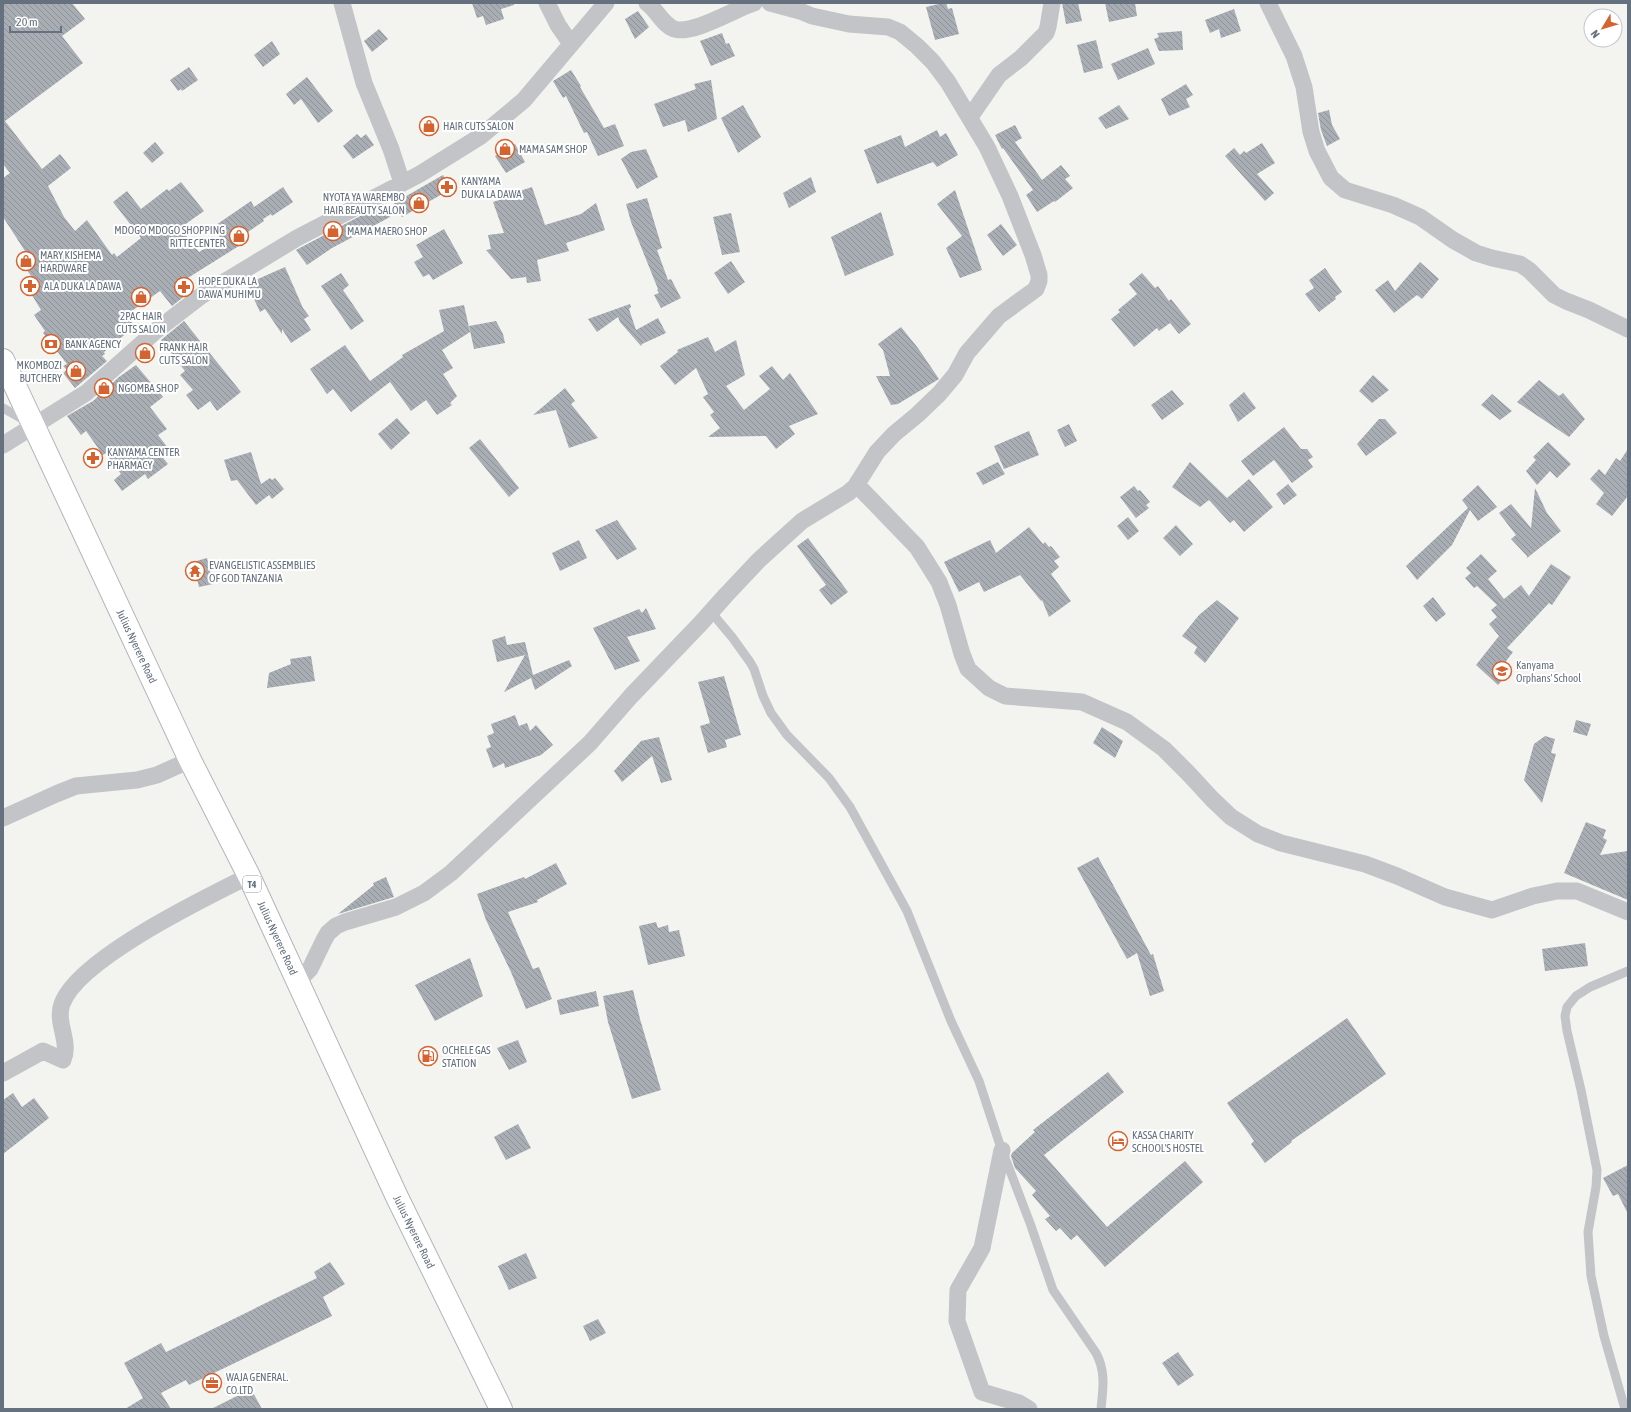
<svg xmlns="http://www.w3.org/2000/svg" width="1631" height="1412" viewBox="0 0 1631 1412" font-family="'Asap Condensed',sans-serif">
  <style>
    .building { fill: url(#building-back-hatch) }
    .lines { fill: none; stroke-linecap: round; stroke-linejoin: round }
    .trunk-casing { stroke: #b2b5b8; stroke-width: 24 }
    .service { stroke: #c2c4c8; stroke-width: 9 }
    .minor { stroke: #c2c4c8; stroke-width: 17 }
    .trunk { stroke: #fff; stroke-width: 22 }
    .labels { text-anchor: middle; stroke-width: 4; stroke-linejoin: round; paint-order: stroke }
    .shield { fill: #fff; stroke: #939ca5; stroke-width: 1 }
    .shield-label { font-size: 10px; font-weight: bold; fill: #65717f }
    .poi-label { font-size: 11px; fill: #65717f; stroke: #fff; text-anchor: start }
    .street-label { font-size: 11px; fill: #65717f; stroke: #fff }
  </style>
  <defs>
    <pattern id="building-back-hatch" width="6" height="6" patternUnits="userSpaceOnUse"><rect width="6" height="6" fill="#a8aeb4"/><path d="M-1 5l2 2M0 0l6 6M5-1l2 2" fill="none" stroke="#8c9298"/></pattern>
  </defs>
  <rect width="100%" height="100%" fill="#f3f4f0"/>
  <path class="building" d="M3,3H72L85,19L62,36L83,63L5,121L42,169L60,154L71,168L48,186L64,217L75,231L87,220L112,255L114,253L117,257L141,238L113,202L127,191L141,209L167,189L169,191L181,182L204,211L180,228L199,252L221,239L213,227L251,201L254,207L283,187L293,202L272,216L271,214L263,219L264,221L239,238L242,244L183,281L191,291L172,306L160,291L126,315L135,326L104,352L105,354L102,356L107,361L75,388L63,373L67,370L63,366L67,364L43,333L45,331L34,315L41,310L24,282L32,277L26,269L28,267L20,254L25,251L3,217V178L10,173L3,164Z
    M472,3H514V5L501,9L504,19L486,25L483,16L477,18Z
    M943,3H946L948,9L952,8L959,34L935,40L926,7Z
    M1062,3H1078L1082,21L1066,24Z
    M1105,3H1135L1137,16L1109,22Z
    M1234,9L1241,31L1221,38L1219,29L1210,33L1205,20Z
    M638,11L649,27L635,39L625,19Z
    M379,29L388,39L372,52L364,41Z
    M1182,31L1183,50L1159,51L1154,39L1159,37L1157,33Z
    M722,33L726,44L729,43L735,56L711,66L700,41Z
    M1096,40L1103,68L1084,73L1077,45Z
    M272,41L280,54L263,67L254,55Z
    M1148,48L1155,64L1118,80L1111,64Z
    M189,67L198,80L182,91L181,89L178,91L170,80Z
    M571,70L581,86L580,87L604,128L615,124L624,146L598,156L587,132L584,133L566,96L563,98L553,81Z
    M307,77L333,111L318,123L301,99L294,105L286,94Z
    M711,80L717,119L688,132L685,120L663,127L654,104L696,89L694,84Z
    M1186,84L1193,95L1186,99L1190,107L1169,116L1161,99Z
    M743,105L761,137L738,153L721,118Z
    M1119,105L1129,119L1106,129L1098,118Z
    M1329,110L1332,125L1340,139L1327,146L1321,130L1318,113Z
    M1015,125L1022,138L1015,142L1042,180L1061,165L1070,176L1065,179L1073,188L1055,202L1054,201L1037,212L1026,195L1033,190L1003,148L1002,149L995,135Z
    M937,130L940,137L946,133L958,155L937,167L933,162L877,184L864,150L901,135L905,147Z
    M357,134L361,138L366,134L374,145L353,159L343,146Z
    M155,142L164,153L152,163L143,153Z
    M1262,143L1275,163L1257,174L1274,193L1265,201L1225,156L1234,148L1240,155L1244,151L1246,153Z
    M515,144L525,162L506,173L495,156Z
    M646,149L658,177L637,189L621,159L631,152Z
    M443,175L451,189L402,217L394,203Z
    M811,177L816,192L789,208L783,193Z
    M532,187L545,225L581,214L596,203L605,230L566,243L569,251L537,260L541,281L527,283L526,277L511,279L486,250L491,249L488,235L504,233L493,202L518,194L517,192Z
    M955,190L982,270L960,278L946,248L962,236L937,204Z
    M647,198L662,248L657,250L668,280L671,279L681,298L661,308L654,295L659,293L657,290L658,289L631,222L626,204Z
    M383,204L390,217L332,248L307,265L296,250Z
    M881,212L894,255L845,276L831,237Z
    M731,213L740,252L722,255L713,217Z
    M1001,224L1017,245L1003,256L987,235Z
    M444,229L463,263L433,280L429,274L423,277L414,262L423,257L416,245Z
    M731,261L745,282L728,294L714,273Z
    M1420,262L1439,279L1422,299L1417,295L1394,313L1375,290L1388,280L1395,291Z
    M285,267L303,308L309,316L304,319L311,330L291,343L282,329V334L265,309L260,312L247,284Z
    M1325,268L1342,292L1335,297L1336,299L1319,312L1305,294L1314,288L1309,280Z
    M341,273L349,285L343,290L364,321L351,330L321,286Z
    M1142,273L1155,288L1158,286L1169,301L1171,299L1191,324L1179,334L1170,323L1159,331L1157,328L1134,347L1111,319L1120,312L1118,310L1137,294L1129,284Z
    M630,304L631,307L629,309L636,330L658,318L666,333L642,344L641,346L620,322L618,317L597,332L588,319Z
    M464,305L470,332L442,350L453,368L443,374L457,396L450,403L452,405L437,415L426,400L411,411L390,382L351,412L333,389L327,394L310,369L345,345L370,381L403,357L402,355L444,331L439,310Z
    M184,321L241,392L217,411L210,401L198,410L186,395L193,390L180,375L185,371L161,340Z
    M496,321L503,334L505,343L474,349L469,326Z
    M901,327L918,348L939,379L898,404L891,405L876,376H890L883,350L878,344Z
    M708,337L715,352L736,340L745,375L726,386L744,410L770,389L759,376L772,366L783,380L790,373L818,414L789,426L795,434L776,449L766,436L708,437L720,428L710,415L714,412L703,397L708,394L696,368L675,385L660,366L678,352L677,350Z
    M136,365L163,397L150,407L167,429L158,435L168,448L160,454L168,464L148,479L145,474L122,491L114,480L121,474L106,453L103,455L86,431L81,435L67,416L93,401L119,377Z
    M1373,375L1389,390L1372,403L1359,391Z
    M1539,380L1559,396L1563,393L1585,419L1569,437L1517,402Z
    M565,388L575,401L571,404L598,438L569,448L556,410L533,415Z
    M1172,390L1184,404L1162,420L1151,405Z
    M1244,392L1256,408L1238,422L1229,405Z
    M1492,394L1512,411L1500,420L1481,405Z
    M397,418L410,433L391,450L378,434Z
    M1379,419H1385L1397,433L1366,456L1357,444Z
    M1069,424L1077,441L1065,447L1057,430Z
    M1284,427L1301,449H1307L1313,457L1308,460L1313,467L1292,483L1274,460L1253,476L1241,461Z
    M1029,431L1039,455L1004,469L994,446Z
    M480,439L519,488L509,497L469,448Z
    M1548,442L1571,464L1557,478L1550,471L1537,485L1526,471L1536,460L1533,457Z
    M1628,449V496L1612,516L1596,504L1604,493L1590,479L1599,469L1605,475L1616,458L1620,461Z
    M251,452L261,484L270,478L272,480L275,478L284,489L272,499L269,495L256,505L237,480L231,481L224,460Z
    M998,462L1005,474L983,485L976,473Z
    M1190,462L1227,498L1249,479L1273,507L1244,532L1234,520L1230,523L1209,500L1200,507L1172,487Z
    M1288,484L1297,495L1284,505L1276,494Z
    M1478,485L1497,507L1478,521L1470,510L1452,545L1417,580L1406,566L1468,508L1462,500Z
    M1134,486L1138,491L1140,490L1150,502L1146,505L1149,508L1136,518L1120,497Z
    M1535,488L1547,513L1561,531L1527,558V556L1511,539L1516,535L1499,513L1511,504L1531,528Z
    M1128,517L1139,531L1128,540L1117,526Z
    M617,520L637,549L617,560L595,530Z
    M1176,525L1193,544L1180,556L1163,538Z
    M1029,527L1043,544L1045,542L1049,547L1051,546L1060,557L1054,561L1059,567L1051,574L1071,601L1049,617L1042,600L1041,601L1020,575L984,592L979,582L959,592L944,562L990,540L996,553Z
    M808,538L848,592L831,605L819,590L826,585L797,546Z
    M579,540L587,558L560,571L552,553Z
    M1481,554L1497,571L1488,579L1504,599L1521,585L1529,596L1551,564L1571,577L1552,605L1549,603L1507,648L1513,652L1500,669L1506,676L1498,685L1476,665L1499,636L1489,624L1497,617L1491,610L1497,605L1477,586L1474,588L1465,578L1471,573L1466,568Z
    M207,558L213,584L199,587L193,562Z
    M1433,597L1446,614L1436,622L1423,606Z
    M1217,600L1239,618L1205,663L1194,653L1197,647L1182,636L1199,615Z
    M646,608L656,629L627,637L640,661L615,670L593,628L639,609L642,613Z
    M505,636L507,645L525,642L533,675L569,660L572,666L535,690L531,678L504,692L525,655L497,662L492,640Z
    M311,656L315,681L267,688L269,673L291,664L290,659Z
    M724,676L741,735L725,740L727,747L708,753L700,726L710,723L698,682Z
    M515,715L519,726L527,723L530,731L536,725L553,745L541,755L505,768L504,763L493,768L486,749L491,747L487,736L494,733L491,724Z
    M1576,720L1591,724L1587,736L1573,732Z
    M1102,727L1123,741L1115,758L1093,743Z
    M1545,736L1555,739L1551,753L1556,754L1542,803L1524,780L1534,744Z
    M659,737L672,780L661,783L652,756L622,782L614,771L641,741Z
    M1586,822L1606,830L1603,838L1607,840L1600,855L1628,851V900L1564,873Z
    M1098,857L1151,955L1153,954L1164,991L1150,996L1137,953L1127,959L1077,868Z
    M556,863L567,884L537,900L538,902L508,912L533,969L539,967L552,999L526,1009L511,972L486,920L477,894L524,877L525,879Z
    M386,877L394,897L338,914L374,885L373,883Z
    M656,922L658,928L668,925L669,932L679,930L685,956L648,965L639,926Z
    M1585,943L1588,966L1545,971L1542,949Z
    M470,958L483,996L435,1021L415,985Z
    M633,990L640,1019L661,1090L632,1099L608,1022L603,996Z
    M596,991L599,1006L560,1015L557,1000Z
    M1347,1018L1386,1074L1291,1141L1292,1142L1265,1163L1251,1144L1254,1141L1227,1103Z
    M518,1040L527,1062L509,1070L497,1048Z
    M1108,1072L1124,1092L1044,1155L1107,1227L1185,1161L1203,1182L1105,1267L1077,1235L1071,1240L1060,1228L1056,1231L1045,1219L1050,1216L1032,1195L1036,1191L1015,1168L1011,1156L1012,1153L1035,1132L1033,1130Z
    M13,1093L22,1107L34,1098L49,1118L3,1154V1100Z
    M518,1124L531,1148L506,1160L494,1137Z
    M1628,1165V1214L1618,1194L1613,1196L1603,1178Z
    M526,1253L537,1278L509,1290L498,1266Z
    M330,1262L345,1284L323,1297L332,1316L189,1385L186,1380L161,1393L171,1409H125L143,1398L124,1363L161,1343L166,1352L317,1278L314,1272Z
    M598,1319L606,1333L590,1341L583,1326Z
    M1178,1352L1194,1375L1178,1386L1162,1363Z
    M251,1389L262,1409H211Z"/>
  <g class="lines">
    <defs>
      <g id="trunk">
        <path id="s1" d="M3,360L190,760L249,876L397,1197L501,1409"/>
      </g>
    </defs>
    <use href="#trunk" class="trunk-casing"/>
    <path class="service" d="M3,408L26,421
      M711,612L732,637L750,662L754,669L763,696L771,713L787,735L829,778L850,807L907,911L951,1021L979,1081L999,1142L1030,1223L1053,1290L1096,1353C1106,1371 1103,1389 1101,1409
      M1625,1409L1604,1336L1591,1276L1588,1232L1596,1187L1597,1170L1581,1090L1567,1031L1565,1016L1567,1007L1576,996L1590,987L1628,971"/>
    <path class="minor" d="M342,3L364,83L391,149L402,183
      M547,3L558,25L571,44
      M647,3C657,10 662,24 674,29C693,35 735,9 754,3
      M1268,3L1294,56L1304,87L1311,132L1317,151L1331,178L1345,190L1393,205L1420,217L1453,240L1476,253L1492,258L1520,264L1529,270L1554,295L1566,301L1589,310L1628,329
      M970,117L999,75L1021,58L1046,33L1048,27L1052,3
      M3,445L86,393L158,329L201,296L297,238L420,174L481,136L524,100L606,3
      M857,485L917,547L939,582L948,605L962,654L968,669L989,688L1005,696L1082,702L1127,722L1164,749L1189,774L1212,799L1231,817L1258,834L1281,843L1365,864L1397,876L1445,897L1492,910L1533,896L1557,891H1577L1628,912
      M3,818L56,794L76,786L137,780L157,775L190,760
      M297,982L310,969L324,940L328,933L336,926L345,922L396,907L424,893L451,873L590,743L631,696L701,623L726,595L759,560L802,521L848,493L855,487L877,452L894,434L917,415L939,394L955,375L967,353L999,316L1036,289L1039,281V275L1033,255L1010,196L987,147L948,82L933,62L917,46L900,32L888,27L849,24L812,16L800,11L770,3
      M3,1073L43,1051L63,1060C71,1042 55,1022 62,1004C78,959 205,898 249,876
      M1002,1150L982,1248L958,1290L957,1321L982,1392L1019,1403L1029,1409"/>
    <use href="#trunk" class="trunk"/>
  </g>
  <defs>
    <symbol id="shop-ring" viewBox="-11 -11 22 22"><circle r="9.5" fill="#fff" stroke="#d46330" stroke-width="1.5"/><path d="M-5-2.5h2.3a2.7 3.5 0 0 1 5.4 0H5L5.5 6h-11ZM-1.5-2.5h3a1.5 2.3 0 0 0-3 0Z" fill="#d46330"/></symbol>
    <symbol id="pharmacy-ring" viewBox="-11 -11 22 22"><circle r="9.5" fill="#fff" stroke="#d46330" stroke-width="1.5"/><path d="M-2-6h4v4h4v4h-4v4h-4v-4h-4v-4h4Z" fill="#d46330"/></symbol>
    <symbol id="bank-ring" viewBox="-11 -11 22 22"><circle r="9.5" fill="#fff" stroke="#d46330" stroke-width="1.5"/><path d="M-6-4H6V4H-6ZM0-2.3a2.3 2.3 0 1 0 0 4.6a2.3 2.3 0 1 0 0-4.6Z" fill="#d46330"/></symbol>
    <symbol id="temple-ring" viewBox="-11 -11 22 22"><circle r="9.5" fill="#fff" stroke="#d46330" stroke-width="1.5"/><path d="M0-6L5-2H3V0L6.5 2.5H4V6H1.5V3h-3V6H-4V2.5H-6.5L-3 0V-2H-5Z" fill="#d46330"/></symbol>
    <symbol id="school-ring" viewBox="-11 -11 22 22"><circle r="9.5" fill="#fff" stroke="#d46330" stroke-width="1.5"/><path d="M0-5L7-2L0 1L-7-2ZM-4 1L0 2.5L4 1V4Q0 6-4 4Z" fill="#d46330"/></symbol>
    <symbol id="fuel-ring" viewBox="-11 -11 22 22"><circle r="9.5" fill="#fff" stroke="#d46330" stroke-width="1.5"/><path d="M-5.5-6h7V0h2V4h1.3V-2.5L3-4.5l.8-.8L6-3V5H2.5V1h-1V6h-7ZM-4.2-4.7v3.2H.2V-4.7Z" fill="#d46330"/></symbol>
    <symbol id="hotel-ring" viewBox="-11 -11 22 22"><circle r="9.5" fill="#fff" stroke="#d46330" stroke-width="1.5"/><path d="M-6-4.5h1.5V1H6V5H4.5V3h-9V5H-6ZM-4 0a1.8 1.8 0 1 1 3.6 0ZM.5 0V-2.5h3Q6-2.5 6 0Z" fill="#d46330"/></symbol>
    <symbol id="office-ring" viewBox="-11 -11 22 22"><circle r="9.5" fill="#fff" stroke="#d46330" stroke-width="1.5"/><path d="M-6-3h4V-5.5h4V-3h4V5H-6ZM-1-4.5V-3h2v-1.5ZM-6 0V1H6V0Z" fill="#d46330"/></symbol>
  </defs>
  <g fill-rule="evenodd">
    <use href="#shop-ring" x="418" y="115" width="22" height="22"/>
    <use href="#shop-ring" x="494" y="138" width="22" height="22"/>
    <use href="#pharmacy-ring" x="436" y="176" width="22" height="22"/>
    <use href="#shop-ring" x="408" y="192" width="22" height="22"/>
    <use href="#shop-ring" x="322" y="220" width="22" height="22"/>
    <use href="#shop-ring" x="228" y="225" width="22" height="22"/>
    <use href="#shop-ring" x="15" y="250" width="22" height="22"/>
    <use href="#pharmacy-ring" x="19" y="275" width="22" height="22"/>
    <use href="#pharmacy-ring" x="173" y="276" width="22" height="22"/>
    <use href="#shop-ring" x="130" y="286" width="22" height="22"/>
    <use href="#bank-ring" x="40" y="333" width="22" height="22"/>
    <use href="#shop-ring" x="134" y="342" width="22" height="22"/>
    <use href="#shop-ring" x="65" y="360" width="22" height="22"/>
    <use href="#shop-ring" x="93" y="377" width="22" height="22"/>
    <use href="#pharmacy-ring" x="82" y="447" width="22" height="22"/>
    <use href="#temple-ring" x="184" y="560" width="22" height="22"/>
    <use href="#school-ring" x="1491" y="660" width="22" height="22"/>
    <use href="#fuel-ring" x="417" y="1045" width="22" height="22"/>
    <use href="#hotel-ring" x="1107" y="1130" width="22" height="22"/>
    <use href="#office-ring" x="201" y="1372" width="22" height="22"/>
  </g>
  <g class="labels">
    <rect class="shield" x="243" y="876" width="18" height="16" rx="3"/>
    <g class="shield-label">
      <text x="252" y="888">T4</text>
    </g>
    <g class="poi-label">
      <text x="443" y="130">HAIR CUTS SALON</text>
      <text x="519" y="153">MAMA SAM SHOP</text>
      <text x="461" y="185">KANYAMA<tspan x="461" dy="13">DUKA LA DAWA</tspan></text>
      <text x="405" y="201" text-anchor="end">NYOTA YA WAREMBO<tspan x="405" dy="13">HAIR BEAUTY SALON</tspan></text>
      <text x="225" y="234" text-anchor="end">MDOGO MDOGO SHOPPING<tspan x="225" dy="13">RITTE CENTER</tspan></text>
      <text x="347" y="235">MAMA MAERO SHOP</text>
      <text x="40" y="259">MARY KISHEMA<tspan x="40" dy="13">HARDWARE</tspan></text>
      <text x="198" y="285">HOPE DUKA LA<tspan x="198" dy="13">DAWA MUHIMU</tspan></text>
      <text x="44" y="290">ALA DUKA LA DAWA</text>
      <text x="141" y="320" text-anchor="middle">2PAC HAIR<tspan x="141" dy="13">CUTS SALON</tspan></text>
      <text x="65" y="348">BANK AGENCY</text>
      <text x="159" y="351">FRANK HAIR<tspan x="159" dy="13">CUTS SALON</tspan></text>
      <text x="62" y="369" text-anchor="end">MKOMBOZI<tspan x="62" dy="13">BUTCHERY</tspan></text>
      <text x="118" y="392">NGOMBA SHOP</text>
      <text x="107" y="456">KANYAMA CENTER<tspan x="107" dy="13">PHARMACY</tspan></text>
      <text x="209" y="569">EVANGELISTIC ASSEMBLIES<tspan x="209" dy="13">OF GOD TANZANIA</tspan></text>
      <text x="1516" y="669">Kanyama<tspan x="1516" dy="13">Orphans' School</tspan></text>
      <text x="442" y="1054">OCHELE GAS<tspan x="442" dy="13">STATION</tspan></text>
      <text x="1132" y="1139">KASSA CHARITY<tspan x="1132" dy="13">SCHOOL'S HOSTEL</tspan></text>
      <text x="226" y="1381">WAJA GENERAL.<tspan x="226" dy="13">CO.LTD</tspan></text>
    </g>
    <g class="street-label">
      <text dy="4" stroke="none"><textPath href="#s1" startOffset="316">Julius Nyerere Road</textPath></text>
      <text dy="4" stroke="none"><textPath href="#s1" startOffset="640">Julius Nyerere Road</textPath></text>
      <text dy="4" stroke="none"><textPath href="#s1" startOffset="964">Julius Nyerere Road</textPath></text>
    </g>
  </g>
  <rect width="1631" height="1412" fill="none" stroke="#65717f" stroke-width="8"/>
  <g transform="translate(1603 28) rotate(232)"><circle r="19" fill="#ffffff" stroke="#c1c6cc"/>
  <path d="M0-3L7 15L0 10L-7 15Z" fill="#d46330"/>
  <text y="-6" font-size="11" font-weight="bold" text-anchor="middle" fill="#65717f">N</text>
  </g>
  <path d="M10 26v6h51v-6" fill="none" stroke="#65717f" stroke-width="2"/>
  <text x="16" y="26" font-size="12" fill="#65717f" stroke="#ffffff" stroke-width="3" paint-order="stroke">20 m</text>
</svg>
